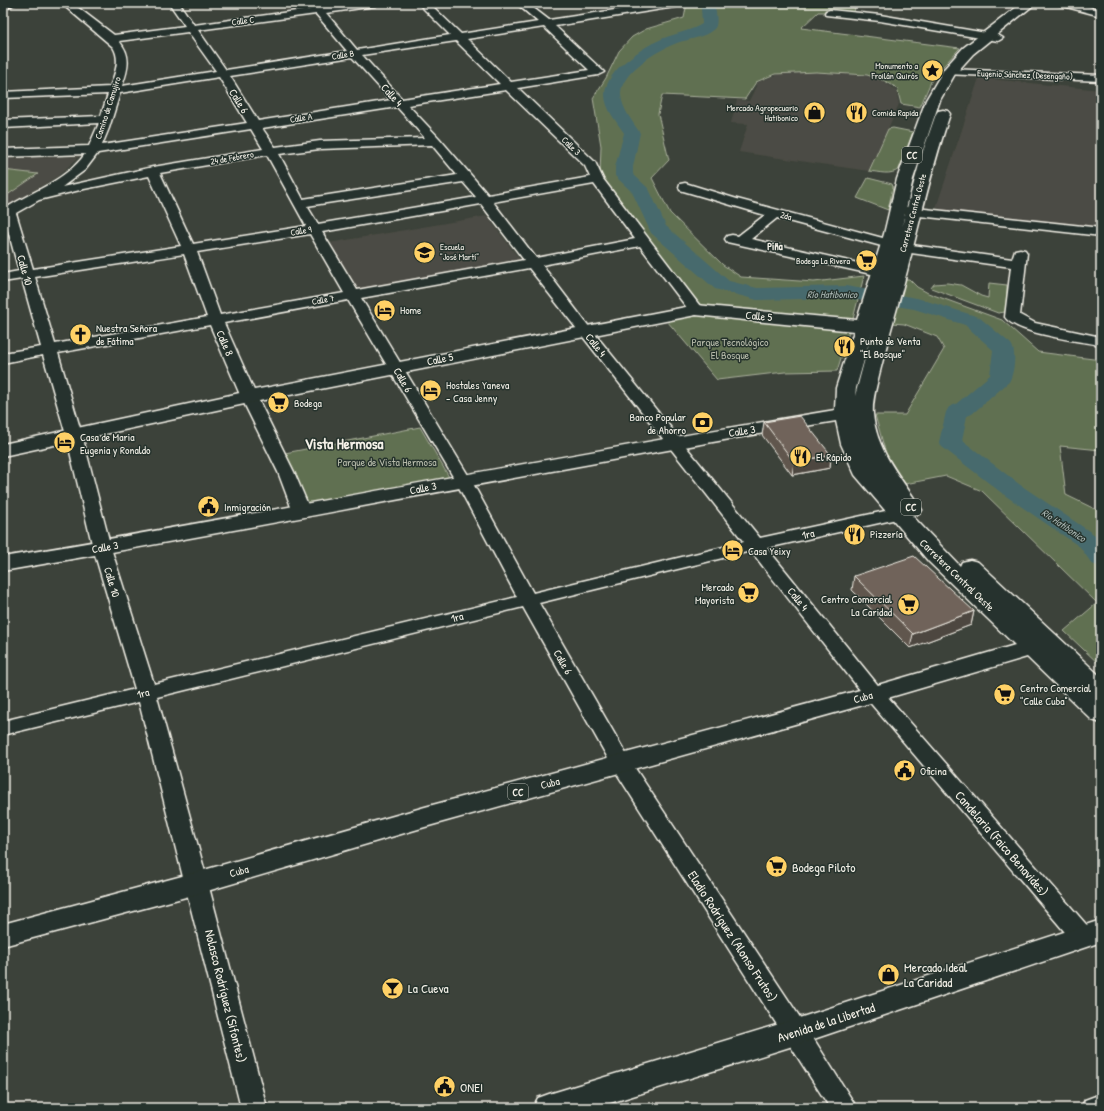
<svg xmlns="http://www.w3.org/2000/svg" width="1104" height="1111" viewBox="0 0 1104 1111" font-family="'Patrick Hand',sans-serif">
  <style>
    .built { fill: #4c4c44 }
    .green { fill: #617051; stroke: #aab09c }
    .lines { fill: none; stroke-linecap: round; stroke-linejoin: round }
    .river { fill: #476b6d; fill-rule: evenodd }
    .minor-casing { stroke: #f4f1e8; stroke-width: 3 }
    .major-casing { stroke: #f4f1e8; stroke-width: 3 }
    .minor { fill: #26332d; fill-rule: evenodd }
    .major { fill: #26332d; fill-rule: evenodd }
    .rail-casing { stroke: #f4f1e8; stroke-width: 3 }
    .rail { stroke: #26332d; stroke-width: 2; stroke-dasharray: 5.5; stroke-linecap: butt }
    .wall { fill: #60564d; stroke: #f4f1e8 }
    .shaded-wall { fill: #4e463f; stroke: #f4f1e8 }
    .building { fill: #70645a; stroke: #f4f1e8 }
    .labels { text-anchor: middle; stroke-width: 3; stroke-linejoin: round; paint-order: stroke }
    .far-street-label { font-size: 9px; fill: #f4f1e8; stroke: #26332d }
    .far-poi-label { font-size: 9px; fill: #f4f1e8; stroke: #26332d; text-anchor: end }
    .shield { fill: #26332d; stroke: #b6b8b0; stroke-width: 1 }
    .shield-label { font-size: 10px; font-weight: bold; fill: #f4f1e8 }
    .far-neighbourhood-label { font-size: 10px; font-weight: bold; fill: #f4f1e8; stroke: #26332d }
    .far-water-label { font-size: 10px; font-style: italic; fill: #afbbb7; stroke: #26332d }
    .street-label { font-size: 11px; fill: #f4f1e8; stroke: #26332d }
    .poi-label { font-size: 11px; fill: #f4f1e8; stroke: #26332d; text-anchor: start }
    .park-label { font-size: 11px; fill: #b9bdac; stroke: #26332d }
    .near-street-label { font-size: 13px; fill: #f4f1e8; stroke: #26332d }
    .near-poi-label { font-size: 13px; fill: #f4f1e8; stroke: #26332d; text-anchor: start }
    .district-label { font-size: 15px; font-weight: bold; fill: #f4f1e8; stroke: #26332d }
  </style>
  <rect width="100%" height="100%" fill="#3c423a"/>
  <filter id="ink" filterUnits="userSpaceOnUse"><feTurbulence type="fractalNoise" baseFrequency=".025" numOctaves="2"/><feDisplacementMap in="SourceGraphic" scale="8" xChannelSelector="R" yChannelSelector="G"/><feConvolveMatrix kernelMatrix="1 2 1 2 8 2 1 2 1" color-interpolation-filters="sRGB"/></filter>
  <g filter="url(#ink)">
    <path class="built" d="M983,3H1019L1009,11Z
      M817,72L867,76L883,81L896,90L899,104L869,171L739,152L748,124L731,123L737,100L749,101L758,82L779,74Z
      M979,78L1101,90V228L954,212L936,208Z
      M80,156L58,176L3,209V159Z
      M487,216L521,261L358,289L329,243Z"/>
    <path class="green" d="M687,3H856L854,12H818L801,28L960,48L933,77L920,107L901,104L897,88L885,81L867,75L816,72L775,74L756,82L745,99L662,95L658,114L669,160L652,178L670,213L723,265L741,277L814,282L864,276L853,319L701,307L645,241L600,175L601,146L593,98L606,78L619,51L632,37L646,29L684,18Z
      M893,128L913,132L899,169C891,176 879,172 869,171L888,129Z
      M3,170L38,174L3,198Z
      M868,178L892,184L893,187L888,210L857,198Z
      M905,279H909L917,287L928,293L1002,320L1038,352L1101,360V450L1060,446L1066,495L1101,512V666L1064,631L1097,603L982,491L946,476L905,484L886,454L875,415H905L944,349L937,337L904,324L892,323Z
      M947,283L961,285L981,296L988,298L989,283L1007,285V305L1005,312L998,313L931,288L934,284Z
      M698,315L850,329L837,371L785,372L717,380L667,321Z
      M420,427L449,477L308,505L285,453Z"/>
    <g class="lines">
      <path class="river" d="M699,3H713C716,8 719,25 714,29C704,38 688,39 677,43C658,50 620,72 621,95C622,109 633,122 640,133L633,167V174L649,189L666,226L729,281L757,288L846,286L917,298L979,317L1011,344C1017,352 1014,374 1009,382L972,414L967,416L962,440L1019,484L1098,537L1101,541V567L1092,564L1080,547L1003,494L942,447L939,442L946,412L949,407L956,404L990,375L993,350L965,325L914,309L846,298L757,300L715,289L651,233L632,192L615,176V167L624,133C617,122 605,109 605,95C605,70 644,46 664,38C677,33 690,31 702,24L701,7Z"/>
      <defs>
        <path id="minor" d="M61,3H72L114,35L185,26L169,3H179L194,25L311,9L307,3H317L321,7L353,3H380L375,6L326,13L357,50L450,35L418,3H429L461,34L538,22L516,3H527L549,20L661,3H686L681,6L555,26L604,72L598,75L518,88L595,162L603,179L703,310L701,313L696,314L691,313L640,246L542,265L590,328L760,538L913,505L919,506L922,510L919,514L767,548L881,689L1091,930L1095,937L1091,944L1083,946L1075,944L867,699L751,551L539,603L629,759L805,1025L857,1108H830L614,769L523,607L157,697L205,872L267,1108H241L139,702L3,735V721L135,689L93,548L66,435L43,355L3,363V353L41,347L22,279L3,282V274L19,271L5,219H3V210C30,192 66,181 85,154L3,157V149L89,146L99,123L3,128V120L101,116L108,94L3,98V92L110,87C115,73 121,60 113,47ZM316,14L347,51L226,70L198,30ZM544,27L589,70L511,82L467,39ZM188,32L216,71L122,86C128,69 132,56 119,41ZM456,41L500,84L402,99L362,55ZM352,57L391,100L258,121L230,76ZM219,77L247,123L102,145L109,128L120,93ZM506,90L585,166L590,177L488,195L439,138L408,105ZM397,107L425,138L320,141L275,147L262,128ZM251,129L263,149L153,167L62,187L85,170L98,153ZM432,145L457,175L303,199L279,154L320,149ZM267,155L306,226L193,244L160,173ZM149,176L181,246L33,269L16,213L39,200L84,189ZM463,182L476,197L318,224L307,206ZM594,184L635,239L536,258L493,202ZM481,204L524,260L357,290L322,232ZM310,234L344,293L220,315L197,252ZM184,254L207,317L55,344L35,277ZM529,268L744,542L533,593L471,480L361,298ZM348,300L455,480L517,597L154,684L111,548L82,435L58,353L210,325L241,397L278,472L293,512L296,516L302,517L308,516L311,512L294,472L257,397L224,323Z
          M1058,3H1075L1101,10V16L1059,5Z
          M830,10L880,15L998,35L1003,38L998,41L880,21L826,15L825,13L826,11Z
          M949,69L1101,75V81L945,74L943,72Z
          M685,183L737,199L905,244L1012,259L1015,250L1020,249L1025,250L1027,253L1020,315L1035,323L1101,337V345C1080,341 1016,334 1005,317L1011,267L904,252L777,218L751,239L880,268L885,269L887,272L885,275L880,276L727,242L725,239L727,236L732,235L738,236L765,215L680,190L679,187L680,184Z
          M897,206L1101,228V236L892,213L890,210L892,207Z
          M1101,1094V1108H1081L1085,1100Z"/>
        <path id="major" d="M1022,3H1036L973,54L955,74L940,100L913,179L902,226L922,154L936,114L938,111L943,110L948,111L950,114C930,172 918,231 902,290C894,318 886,347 879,375C876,388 872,401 873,414C876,447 896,472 914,498L910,502L901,504L960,566L962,562L970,560L978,562L1101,677V723L1092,720L1027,657L874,702L425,827L197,894L3,946V924L197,872L425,807L871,687L1015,645L929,562L855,475L841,444L836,421C557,467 281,524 3,571V557C281,511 557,455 835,410L836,388L854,331L696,315L249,403L3,456V444L249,391L696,305L857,320L884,234L897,179L926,100L944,69L963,48ZM872,332L855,396L856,388Z
          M1101,920V942L796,1045L594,1108H533L538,1098L549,1094L796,1019Z"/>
      </defs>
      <use href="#minor" class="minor-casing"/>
      <use href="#major" class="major-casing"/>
      <use href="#minor" class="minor"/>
      <use href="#major" class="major"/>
      <defs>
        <path id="rail" d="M3,11L17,3"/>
      </defs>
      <use href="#rail" class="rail-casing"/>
      <use href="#rail" class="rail"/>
    </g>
    <path class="wall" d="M764,422L831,455L830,468L792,475L762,435Z
      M854,576L974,611L971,625L910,648L852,590Z"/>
    <path class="shaded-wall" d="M831,455L830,468L792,475L794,462Z
      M974,611L971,625L910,648L913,634Z"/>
    <path class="building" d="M800,416L831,455L794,462L764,422Z
      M914,556L974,611L913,634L854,576Z"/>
  </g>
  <defs>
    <symbol id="sight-disc" viewBox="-11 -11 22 22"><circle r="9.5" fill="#ffd166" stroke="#26332d"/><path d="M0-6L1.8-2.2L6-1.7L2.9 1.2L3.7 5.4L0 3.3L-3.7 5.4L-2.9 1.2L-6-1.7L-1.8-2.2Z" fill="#111"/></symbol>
    <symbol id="shop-disc" viewBox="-11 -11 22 22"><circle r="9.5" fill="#ffd166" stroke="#26332d"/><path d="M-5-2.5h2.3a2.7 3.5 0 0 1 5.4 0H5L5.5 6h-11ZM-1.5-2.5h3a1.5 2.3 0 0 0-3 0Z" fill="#111"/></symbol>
    <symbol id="restaurant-disc" viewBox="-11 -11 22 22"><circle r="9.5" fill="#ffd166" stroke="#26332d"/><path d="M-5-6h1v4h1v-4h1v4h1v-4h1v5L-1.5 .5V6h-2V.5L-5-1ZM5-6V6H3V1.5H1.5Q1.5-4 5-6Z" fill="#111"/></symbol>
    <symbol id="school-disc" viewBox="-11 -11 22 22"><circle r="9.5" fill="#ffd166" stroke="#26332d"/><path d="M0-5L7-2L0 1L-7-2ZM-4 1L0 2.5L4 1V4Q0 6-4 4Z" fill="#111"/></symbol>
    <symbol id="supermarket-disc" viewBox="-11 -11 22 22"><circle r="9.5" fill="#ffd166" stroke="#26332d"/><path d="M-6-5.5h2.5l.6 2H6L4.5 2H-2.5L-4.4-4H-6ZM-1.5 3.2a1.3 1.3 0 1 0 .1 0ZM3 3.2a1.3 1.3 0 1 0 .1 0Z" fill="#111"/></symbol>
    <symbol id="hotel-disc" viewBox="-11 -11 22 22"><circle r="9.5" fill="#ffd166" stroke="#26332d"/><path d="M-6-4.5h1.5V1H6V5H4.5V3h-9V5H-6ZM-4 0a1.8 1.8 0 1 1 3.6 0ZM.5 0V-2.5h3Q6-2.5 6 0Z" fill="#111"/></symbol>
    <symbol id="church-disc" viewBox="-11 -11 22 22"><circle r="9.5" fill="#ffd166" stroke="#26332d"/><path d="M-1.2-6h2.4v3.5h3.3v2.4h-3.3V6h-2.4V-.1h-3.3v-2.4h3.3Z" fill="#111"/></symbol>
    <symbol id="bank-disc" viewBox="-11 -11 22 22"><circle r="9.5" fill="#ffd166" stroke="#26332d"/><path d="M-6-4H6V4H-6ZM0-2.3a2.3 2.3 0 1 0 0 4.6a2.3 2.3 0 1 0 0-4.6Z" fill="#111"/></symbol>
    <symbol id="civic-disc" viewBox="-11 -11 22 22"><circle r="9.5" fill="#ffd166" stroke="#26332d"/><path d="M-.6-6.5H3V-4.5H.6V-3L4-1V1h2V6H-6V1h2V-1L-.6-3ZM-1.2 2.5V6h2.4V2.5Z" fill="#111"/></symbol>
    <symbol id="bar-disc" viewBox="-11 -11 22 22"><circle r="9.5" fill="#ffd166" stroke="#26332d"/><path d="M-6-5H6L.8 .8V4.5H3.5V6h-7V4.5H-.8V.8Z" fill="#111"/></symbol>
  </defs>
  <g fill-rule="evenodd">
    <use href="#sight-disc" x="920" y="58" width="25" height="25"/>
    <use href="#shop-disc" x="802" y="100" width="25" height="25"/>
    <use href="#restaurant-disc" x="844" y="100" width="25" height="25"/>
    <use href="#school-disc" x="412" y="240" width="25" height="25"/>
    <use href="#supermarket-disc" x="854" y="248" width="25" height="25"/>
    <use href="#hotel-disc" x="372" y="298" width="25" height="25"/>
    <use href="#church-disc" x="68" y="322" width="25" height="25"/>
    <use href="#restaurant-disc" x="832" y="334" width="25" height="25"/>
    <use href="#hotel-disc" x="418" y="378" width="25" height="25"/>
    <use href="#supermarket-disc" x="266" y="390" width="25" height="25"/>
    <use href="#bank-disc" x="690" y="410" width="25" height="25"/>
    <use href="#hotel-disc" x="52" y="430" width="25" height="25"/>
    <use href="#restaurant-disc" x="788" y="444" width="25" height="25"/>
    <use href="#civic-disc" x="196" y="494" width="25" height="25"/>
    <use href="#restaurant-disc" x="842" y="522" width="25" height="25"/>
    <use href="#hotel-disc" x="720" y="538" width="25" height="25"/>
    <use href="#supermarket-disc" x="736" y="580" width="25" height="25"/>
    <use href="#supermarket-disc" x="896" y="592" width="25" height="25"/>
    <use href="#supermarket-disc" x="992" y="682" width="25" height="25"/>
    <use href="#civic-disc" x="892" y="758" width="25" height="25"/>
    <use href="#supermarket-disc" x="764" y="854" width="25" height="25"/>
    <use href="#shop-disc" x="876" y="962" width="25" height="25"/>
    <use href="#bar-disc" x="380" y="976" width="25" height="25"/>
    <use href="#civic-disc" x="432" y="1074" width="25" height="25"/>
  </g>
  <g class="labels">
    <g class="far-street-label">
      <text transform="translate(243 21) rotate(-7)" y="3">Calle C</text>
      <text transform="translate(343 55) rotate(-9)" y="3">Calle B</text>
      <text transform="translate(1025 75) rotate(2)" y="3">Eugenio Sánchez (Desengaño)</text>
      <text transform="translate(108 108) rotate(-72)" y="3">Camino de Camujiro</text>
      <text transform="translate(301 118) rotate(-9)" y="3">Calle A</text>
      <text transform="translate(571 146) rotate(44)" y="3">Calle 3</text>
      <text transform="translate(232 158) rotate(-10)" y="3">24 de Febrero</text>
      <text transform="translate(913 213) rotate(-75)" y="3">Carretera Central Oeste</text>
      <text transform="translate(786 216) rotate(15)" y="3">2da</text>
      <text transform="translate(301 231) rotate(-9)" y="3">Calle 9</text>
      <text transform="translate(323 300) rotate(-11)" y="3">Calle 7</text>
    </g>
    <g class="far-poi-label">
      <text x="918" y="69">Monumento a<tspan x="918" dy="10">Froilán Quirós</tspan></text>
      <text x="798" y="111">Mercado Agropecuario<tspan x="798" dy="10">Hatibonico</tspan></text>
      <text x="872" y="116" text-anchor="start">Comida Rapida</text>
      <text x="440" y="250" text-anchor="start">Escuela<tspan x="440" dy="10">"José Martí"</tspan></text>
      <text x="850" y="264">Bodega La Rivera</text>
    </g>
    <g class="shield">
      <rect x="902" y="147" width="20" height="16" rx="3"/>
      <rect x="901" y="499" width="20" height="16" rx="3"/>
      <rect x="508" y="784" width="20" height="16" rx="3"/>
    </g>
    <g class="shield-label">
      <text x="912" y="159">CC</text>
      <text x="911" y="511">CC</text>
      <text x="518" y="796">CC</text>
    </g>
    <g class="far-neighbourhood-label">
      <text x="775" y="250">Piña</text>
    </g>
    <g class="far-water-label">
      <text x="832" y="298">Río Hatibonico</text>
      <text transform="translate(1064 525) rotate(34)" y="4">Río Hatibonico</text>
    </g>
    <g class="street-label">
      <text transform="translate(392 95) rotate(48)" y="4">Calle 4</text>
      <text transform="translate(239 101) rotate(58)" y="4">Calle 6</text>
      <text transform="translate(25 270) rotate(74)" y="4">Calle 10</text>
      <text transform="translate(759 316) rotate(5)" y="4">Calle 5</text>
      <text transform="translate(225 343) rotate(66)" y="4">Calle 8</text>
      <text transform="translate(596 345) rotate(51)" y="4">Calle 4</text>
      <text transform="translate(440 359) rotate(-11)" y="4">Calle 5</text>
      <text transform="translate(403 380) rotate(60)" y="4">Calle 6</text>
      <text transform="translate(742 431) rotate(-9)" y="4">Calle 3</text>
      <text transform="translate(423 488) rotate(-11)" y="4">Calle 3</text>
      <text transform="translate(808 534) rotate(-12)" y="4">1ra</text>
      <text transform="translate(105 547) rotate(-10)" y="4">Calle 3</text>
      <text transform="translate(957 575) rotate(44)" y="4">Carretera Central Oeste</text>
      <text transform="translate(112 582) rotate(73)" y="4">Calle 10</text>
      <text transform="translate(798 599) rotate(51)" y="4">Calle 4</text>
      <text transform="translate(457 617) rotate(-14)" y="4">1ra</text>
      <text transform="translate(563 662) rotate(60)" y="4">Calle 6</text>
      <text transform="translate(143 693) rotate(-14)" y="4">1ra</text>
      <text transform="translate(863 697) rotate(-16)" y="4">Cuba</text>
      <text transform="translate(550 783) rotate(-15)" y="4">Cuba</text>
      <text transform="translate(239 871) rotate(-16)" y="4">Cuba</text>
    </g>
    <g class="poi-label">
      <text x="400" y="314">Home</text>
      <text x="96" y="332">Nuestra Señora<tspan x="96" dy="13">de Fátima</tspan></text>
      <text x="860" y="345">Punto de Venta<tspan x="860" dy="13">"El Bosque"</tspan></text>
      <text x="446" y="389">Hostales Yaneva<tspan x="446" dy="13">- Casa Jenny</tspan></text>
      <text x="294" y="407">Bodega</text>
      <text x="686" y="421" text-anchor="end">Banco Popular<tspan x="686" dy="13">de Ahorro</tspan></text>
      <text x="80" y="441">Casa de Maria<tspan x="80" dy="13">Eugenia y Ronaldo</tspan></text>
      <text x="816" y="461">El Rápido</text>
      <text x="224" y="511">Inmigración</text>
      <text x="870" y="538">Pizzería</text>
      <text x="748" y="555">Casa Yeixy</text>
      <text x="734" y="591" text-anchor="end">Mercado<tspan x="734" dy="13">Mayorista</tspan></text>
      <text x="892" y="603" text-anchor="end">Centro Comercial<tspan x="892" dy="13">La Caridad</tspan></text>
      <text x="1020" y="692">Centro Comercial<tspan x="1020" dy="13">"Calle Cuba"</tspan></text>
      <text x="920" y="775">Oficina</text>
    </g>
    <g class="park-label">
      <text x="730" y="346">Parque Tecnológico<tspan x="730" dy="13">El Bosque</tspan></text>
      <text x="387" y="466">Parque de Vista Hermosa</text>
    </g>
    <g class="near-street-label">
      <text transform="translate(1002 843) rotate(49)" y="5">Candelaria (Faico Benavides)</text>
      <text transform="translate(733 936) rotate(57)" y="5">Eladio Rodríguez (Alonso Frutos)</text>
      <text transform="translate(226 996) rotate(76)" y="5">Nolasco Rodríguez (Sifontes)</text>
      <text transform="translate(826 1022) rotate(-18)" y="5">Avenida de la Libertad</text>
    </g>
    <g class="near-poi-label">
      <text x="792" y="872">Bodega Piloto</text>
      <text x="904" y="972">Mercado Ideal<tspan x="904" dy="15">La Caridad</tspan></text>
      <text x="408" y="993">La Cueva</text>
      <text x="460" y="1092">ONEI</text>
    </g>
    <g class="district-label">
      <text x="344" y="449">Vista Hermosa</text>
    </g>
  </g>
  <rect width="1104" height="1111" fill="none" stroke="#26332d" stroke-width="16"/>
  <rect x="8" y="8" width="1088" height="1095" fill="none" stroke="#f4f1e8" stroke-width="1.5" filter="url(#ink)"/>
</svg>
